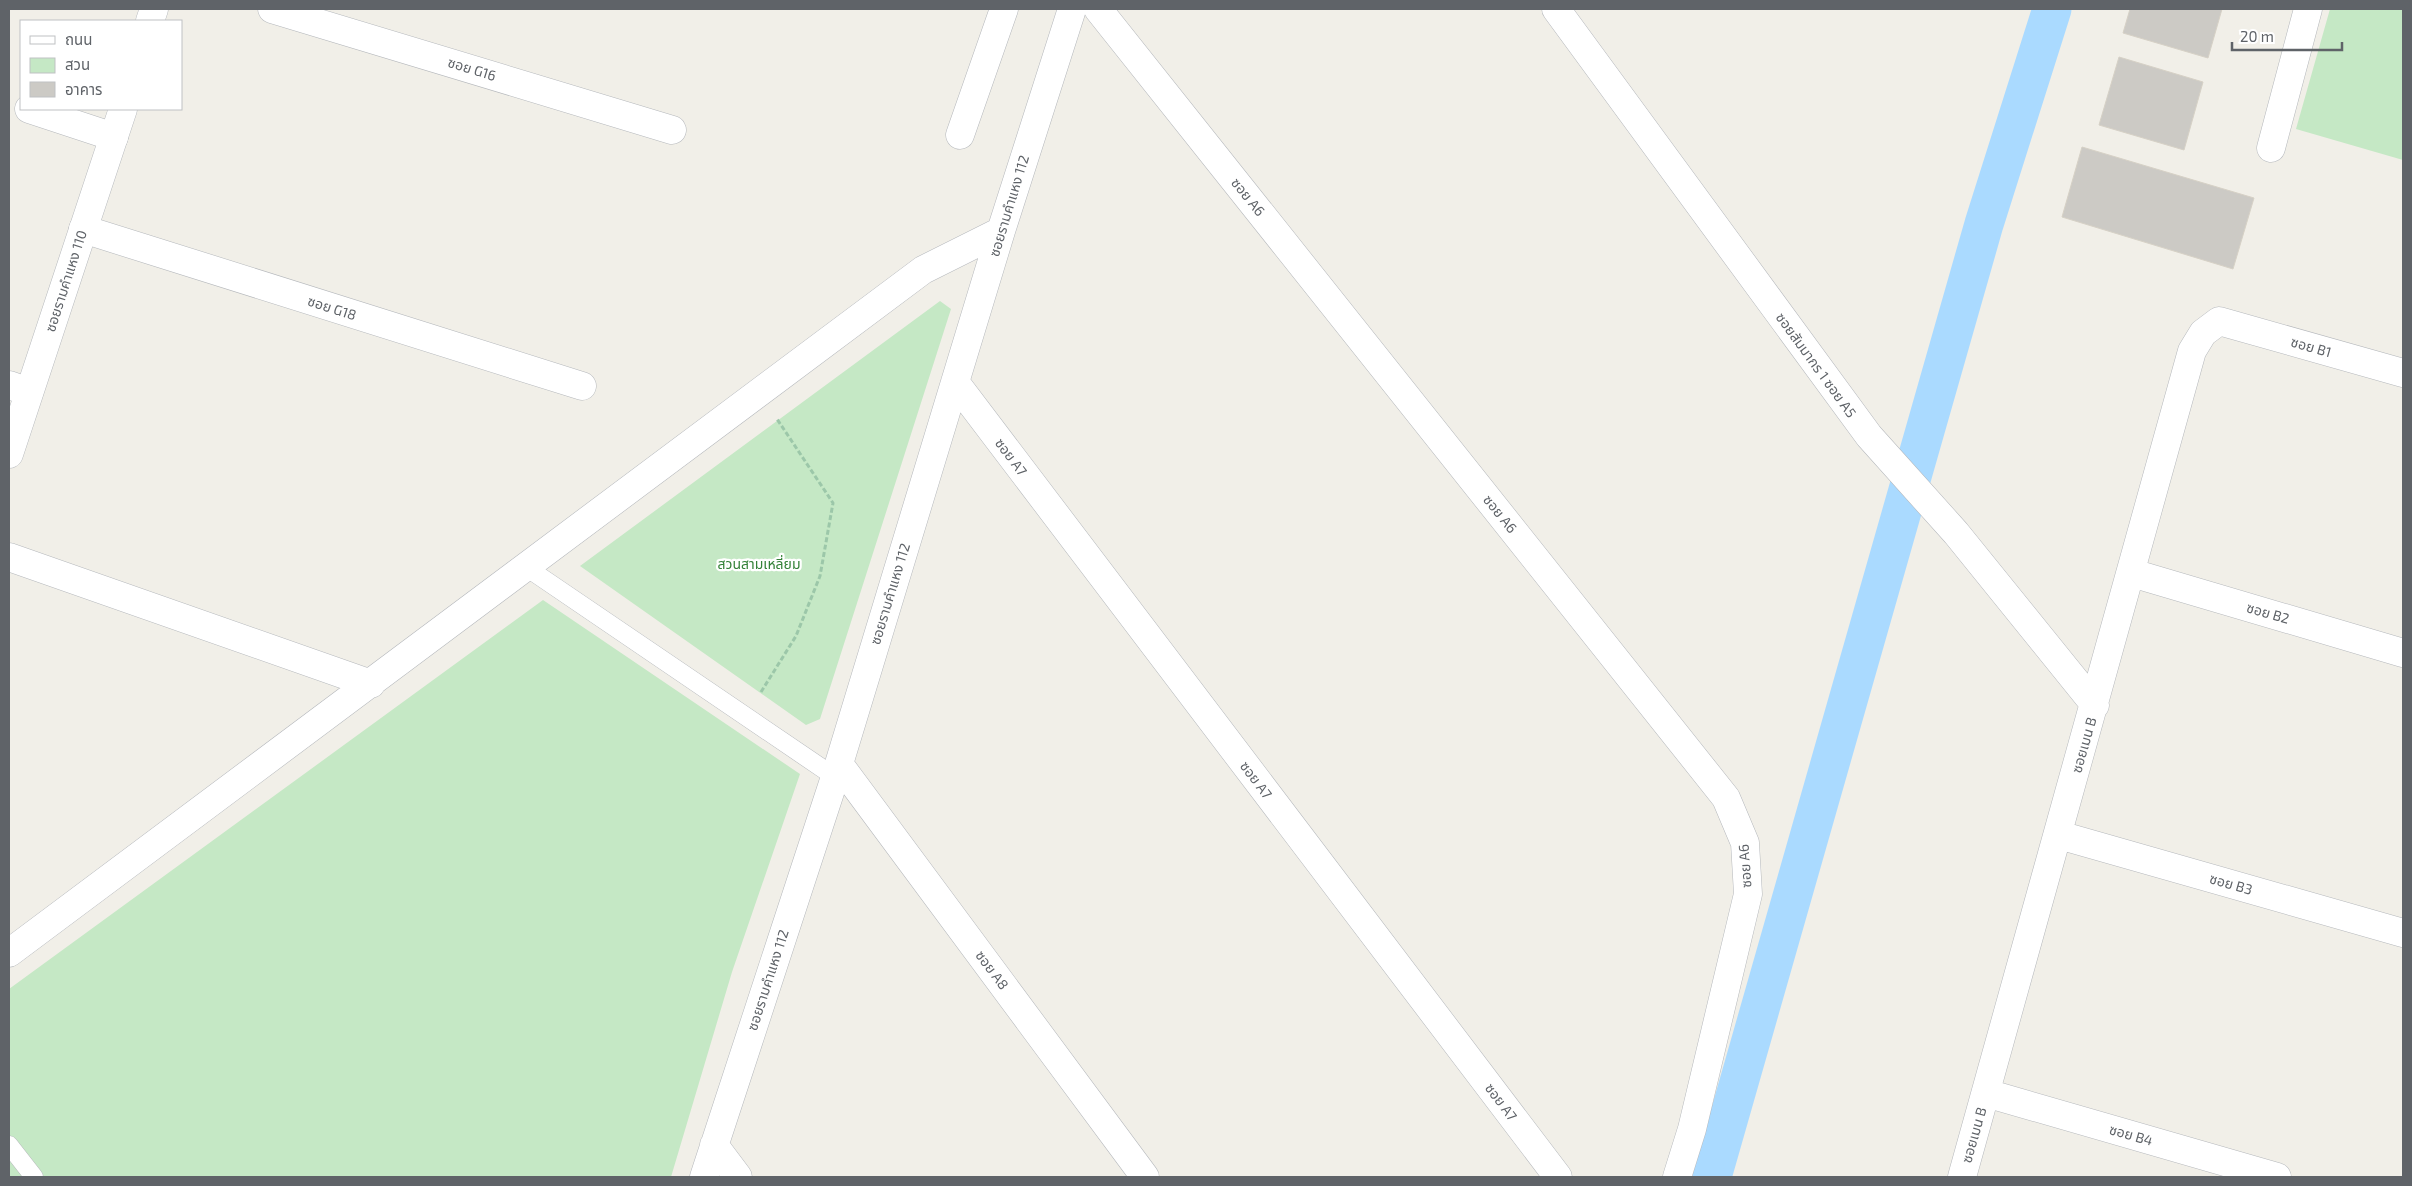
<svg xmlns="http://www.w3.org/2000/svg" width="2412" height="1186" viewBox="0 0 2412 1186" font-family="'Exo 2','Noto Sans Thai',sans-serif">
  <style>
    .green { fill: #c5e8c5 }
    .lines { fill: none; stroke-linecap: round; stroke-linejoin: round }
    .canal { stroke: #aadaff; stroke-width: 39 }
    .building { fill: #cccac5; stroke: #d6d1c6 }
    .service-casing { stroke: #b5b8bc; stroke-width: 19 }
    .minor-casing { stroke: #b5b8bc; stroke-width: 29 }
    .tertiary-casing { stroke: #b5b8bc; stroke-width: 29 }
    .path { stroke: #9cc7a9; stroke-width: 3; stroke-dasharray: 5 2.5; stroke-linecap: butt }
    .service { stroke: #fff; stroke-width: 18 }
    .minor { stroke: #fff; stroke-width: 28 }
    .tertiary { stroke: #fff; stroke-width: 28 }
    .labels { text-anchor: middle; stroke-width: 4.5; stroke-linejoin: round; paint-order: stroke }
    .street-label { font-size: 14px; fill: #5f6368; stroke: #fff }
    .park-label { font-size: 14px; fill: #348238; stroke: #fff }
  </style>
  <rect width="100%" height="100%" fill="#f1efe8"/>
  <path class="green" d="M2330,9H2403V160L2296,129Z
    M940,301L951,309L820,719L806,725L580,566Z
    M543,600L800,774L732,972L671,1177H9V989Z"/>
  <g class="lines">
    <path class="canal" d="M1712,1177L1984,224L2052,9"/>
  </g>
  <path class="building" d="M2130,9H2222L2208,58L2123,33Z
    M2119,57L2203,82L2184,150L2099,125Z
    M2082,147L2254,198L2233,269L2062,217Z"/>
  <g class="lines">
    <defs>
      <path id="service" d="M526,567L835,777
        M9,1145L34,1177"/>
      <path id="minor" d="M272,9L672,130
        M1098,9L1726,798L1745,843L1748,894L1692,1129L1677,1177
        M1556,9L1869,436L1956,533L2095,705
        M29,109L114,137
        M960,135L1004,9
        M2271,148L2308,9
        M83,229L582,386
        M955,382L1558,1177
        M9,385L29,392
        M9,557L371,684
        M2132,573L2403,653
        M839,764L1145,1177
        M2059,835L2403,933
        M9,953L923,270L1001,231
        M1986,1093L2277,1177
        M714,1145L738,1177
        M704,1177L835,777L1001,231L1072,9
        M1962,1177L2192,351L2203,333L2219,321L2403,373"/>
      <path id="tertiary" d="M150,21L154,9
        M9,454L123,109"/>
    </defs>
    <use href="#service" class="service-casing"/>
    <use href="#minor" class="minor-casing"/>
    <use href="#tertiary" class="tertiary-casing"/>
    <path class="path" d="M761,692L796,636L820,576L833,503L777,419"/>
    <use href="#service" class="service"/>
    <use href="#minor" class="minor"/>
    <use href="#tertiary" class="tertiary"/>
  </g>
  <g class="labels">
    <g class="street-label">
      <text transform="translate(472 69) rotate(17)" y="5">ซอย G16</text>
      <text transform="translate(1248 197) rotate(51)" y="5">ซอย A6</text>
      <text transform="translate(1009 206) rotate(-73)" y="5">ซอยรามคำแหง 112</text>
      <text transform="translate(66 281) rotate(-72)" y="5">ซอยรามคำแหง 110</text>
      <text transform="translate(332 308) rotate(18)" y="5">ซอย G18</text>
      <text transform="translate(2311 347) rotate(16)" y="5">ซอย B1</text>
      <text transform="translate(1816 365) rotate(54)" y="5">ซอยสัมมากร 1 ซอย A5</text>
      <text transform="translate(1011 457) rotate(53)" y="5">ซอย A7</text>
      <text transform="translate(1500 514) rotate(51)" y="5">ซอย A6</text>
      <text transform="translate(890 594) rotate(-73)" y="5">ซอยรามคำแหง 112</text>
      <text transform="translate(2268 613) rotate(16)" y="5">ซอย B2</text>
      <text transform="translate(2084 745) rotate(-74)" y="5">ซอยเมน B</text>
      <text transform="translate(1256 780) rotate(53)" y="5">ซอย A7</text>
      <text transform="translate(1745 866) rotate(-94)" y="5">ซอย A6</text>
      <text transform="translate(2231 884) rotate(16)" y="5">ซอย B3</text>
      <text transform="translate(992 970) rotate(53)" y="5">ซอย A8</text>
      <text transform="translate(768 980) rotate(-72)" y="5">ซอยรามคำแหง 112</text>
      <text transform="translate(1501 1102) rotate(53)" y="5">ซอย A7</text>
      <text transform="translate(1974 1135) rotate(-74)" y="5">ซอยเมน B</text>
      <text transform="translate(2131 1135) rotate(16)" y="5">ซอย B4</text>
    </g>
    <g class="park-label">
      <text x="759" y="569">สวนสามเหลี่ยม</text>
    </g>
  </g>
  <rect width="2412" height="1186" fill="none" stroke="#5f6368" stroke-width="20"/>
  <rect x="20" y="20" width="162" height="90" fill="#ffffff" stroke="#bfc1c3"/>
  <rect x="30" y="36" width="25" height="8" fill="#ffffff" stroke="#bfc1c3"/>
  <text x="65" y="45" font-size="15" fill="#5f6368">ถนน</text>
  <rect x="30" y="58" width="25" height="15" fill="#c5e8c5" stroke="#bfc1c3"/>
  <text x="65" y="70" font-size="15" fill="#5f6368">สวน</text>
  <rect x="30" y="82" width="25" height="15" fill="#cccac5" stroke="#bfc1c3"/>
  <text x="65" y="95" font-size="15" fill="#5f6368">อาคาร</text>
  <path d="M2232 42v8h110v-8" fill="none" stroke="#5f6368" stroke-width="2.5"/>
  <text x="2240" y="42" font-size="15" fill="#5f6368" stroke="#ffffff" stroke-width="4" paint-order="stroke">20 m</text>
</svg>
